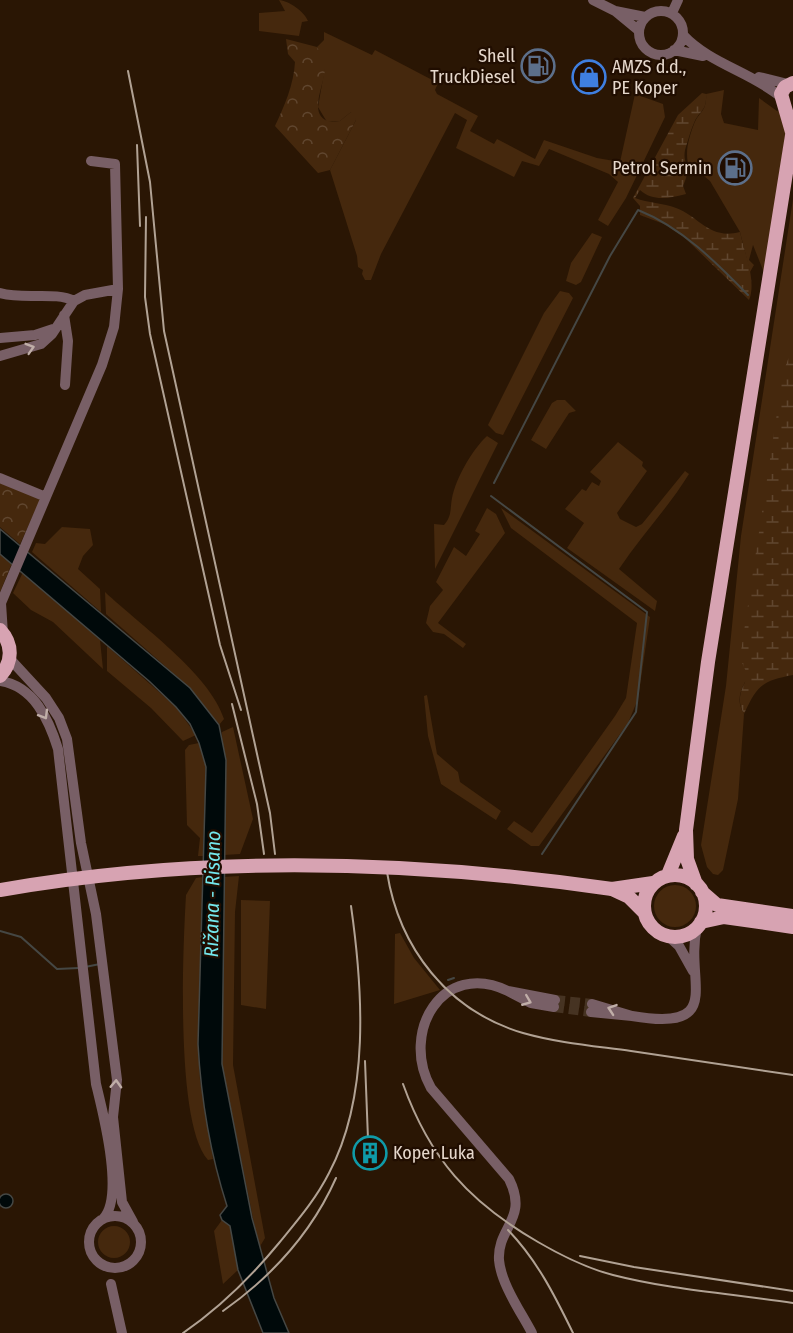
<svg xmlns="http://www.w3.org/2000/svg" width="793" height="1333" viewBox="0 0 793 1333" font-family="'Fira Sans Condensed',sans-serif">
  <style>
    .green { fill: #45280d }
    .forest { fill: url(#forest-crowns) }
    .wetland { fill: url(#wetland-marsh) }
    .water { fill: #00090a; stroke: #454744; stroke-width: 1.5 }
    .lines { fill: none; stroke-linecap: round; stroke-linejoin: round }
    .stream { stroke: #454744; stroke-width: 2 }
    .minor-tunnel { stroke: #463322; stroke-width: 10; stroke-dasharray: 10 5; stroke-linecap: butt }
    .minor { stroke: #785f66; stroke-width: 10 }
    .major { stroke: #d7a3b2; stroke-width: 14 }
    .rail { stroke: #b1a294; stroke-width: 2 }
    .major-bridge { stroke: #d7a3b2; stroke-width: 14 }
    .oneway { stroke: #c0aea8 }
    .labels { text-anchor: middle; stroke-width: 4.5; stroke-linejoin: round; paint-order: stroke }
    .poi-label { font-size: 18px; fill: #e6d8cc; stroke: #200d00; text-anchor: end }
    .water-label { font-size: 20px; font-style: italic; fill: #73e7ec; stroke: #200d00 }
  </style>
  <defs>
    <pattern id="forest-crowns" width="20" height="18" patternUnits="userSpaceOnUse" patternTransform="scale(1.5)"><rect width="20" height="18" fill="#45280d"/><path d="M2 6a3 3 0 1 1 6 0M12 15a3 3 0 1 1 6 0" fill="none" stroke="#60462f"/></pattern>
    <pattern id="wetland-marsh" width="20" height="14" patternUnits="userSpaceOnUse" patternTransform="scale(1.5)"><rect width="20" height="14" fill="#45280d"/><path d="M1 5h8M5 5V1M11 12h8M15 12V8" fill="none" stroke="#60462f"/></pattern>
  </defs>
  <rect width="100%" height="100%" fill="#2a1604"/>
  <path class="green" d="M279,0C289,1 304,11 308,21L302,22L299,36L259,31V13L285,11Z
    M324,32L372,55L375,50L438,83L435,90L437,94L478,116L470,131L494,144L497,139L535,159L544,140L597,158L620,162L635,94L663,104L665,117L626,198L608,226L598,220L618,182L609,174L549,149L539,166L522,161L514,177L456,148L467,120L455,113L381,254L371,280H365L362,274L363,270L358,267L357,256L330,170L356,120L351,112L340,121L327,122L318,107L325,67L317,47L324,40Z
    M724,90L721,114L724,123L758,130L759,98L777,111L788,114L765,275L753,245L749,260L754,265L750,272L740,232L710,181L699,172L690,171C684,154 688,140 694,124C699,111 707,112 706,94Z
    M793,199V672L745,682C739,694 737,702 744,714L738,799L723,870L718,875L713,874L707,867L701,845L726,686L741,536Z
    M592,233L602,237L581,282L576,285L566,281L571,263Z
    M560,291L569,293L573,298L503,435L496,433L488,425L544,313Z
    M557,400H565L576,411L569,413L546,449L531,440L552,403Z
    M487,436L498,443L435,569L434,524L444,525C452,516 450,509 452,498C456,478 472,450 487,436Z
    M618,442L643,462L642,466L647,471L617,513L620,519L636,527L642,524L685,471L689,474C668,508 641,536 619,569L657,601L655,611L567,548L584,523L565,509L582,489L586,491L592,482L599,486L601,481L590,472Z
    M487,508L496,514L505,533L438,623L466,644L463,648L444,634L433,632L426,623L430,606L443,590L436,582L454,547L466,556L480,534L475,531Z
    M501,508L650,617L638,699L628,723L539,846H531L507,829L514,821L532,833L615,716L626,698L637,623L511,528Z
    M62,527L90,529L93,545L83,556L78,569L100,589L101,612L32,552L36,543L45,544Z
    M23,572L100,640L103,669L53,622L31,610L13,593Z
    M105,592C140,625 210,674 224,719L219,725L190,688L106,614Z
    M107,646L176,707L196,735L183,741L151,708L107,671Z
    M427,695L437,754L458,772L460,782L501,811L496,820L441,784L428,736L424,696Z
    M233,727L253,819L240,854L224,855L222,732Z
    M199,743L206,767L203,856H198L200,838L187,825L185,750L189,745Z
    M239,876L235,912L233,1065L265,1238L259,1248L222,1064L223,877Z
    M203,877L198,1045L200,1080L213,1159L208,1160C175,1124 183,947 186,895L196,878Z
    M654 906a21 21 0 1 1 42 0a21 21 0 1 1-42 0Z
    M241,900L270,901L266,1009L241,1005Z
    M400,933L414,958L440,990L394,1004L395,934Z
    M222,1220L230,1226L238,1270L223,1284L214,1231Z
    M98 1242a16 16 0 1 1 32 0a16 16 0 1 1-32 0Z"/>
  <path class="forest" d="M286,39L317,47C320,52 324,60 325,65C327,81 304,118 332,122L340,121L351,112L355,113L356,120L330,170L318,173L275,126C284,107 294,84 295,62L288,54Z
    M0,483L41,498L20,544L0,527Z
    M0,552L12,563L0,592Z"/>
  <path class="wetland" d="M702,93L706,94C707,112 699,110 694,123C691,129 687,144 685,150C682,166 693,163 683,186L686,194C670,198 653,202 640,190L635,198C648,203 663,203 676,208C700,217 709,240 740,232C744,252 757,281 749,300L684,237L664,224L640,215V206L633,198L678,115Z
    M790,354L793,359V675C761,681 757,686 744,714C736,700 741,690 748,676L740,658L783,373Z"/>
  <path class="water" d="M0,529L190,688L219,725L226,760L222,1064L252,1218L274,1298L289,1333H263L238,1270L230,1226L222,1220L220,1215L227,1206C210,1153 201,1099 198,1044L206,767L199,743L190,724L176,707L149,681L0,554Z
    M-1 1201a7 7 0 1 1 14 0a7 7 0 1 1-14 0Z"/>
  <g class="lines">
    <path class="stream" d="M494,483L610,256L638,210C681,227 716,262 748,295
      M491,496L647,612L636,712L542,854
      M0,931L21,937L57,969L79,968
      M85,967L100,964
      M448,980L454,978"/>
    <path class="minor-tunnel" d="M555,1000L592,1004
      M554,1007L591,1012"/>
    <path class="minor" d="M593,0L615,11L638,30
      M639 33a22 22 0 1 1 44 0a22 22 0 1 1-44 0Z
      M615,11L645,17
      M672,13L678,0
      M683,35C710,64 751,72 781,97
      M674,50L703,56
      M759,77L788,84
      M0,293C24,300 56,291 74,301
      M64,315L68,341L65,385
      M0,338L35,335L53,329
      M0,356L41,344L52,334L74,301L85,295L118,289
      M0,478L46,497
      M3,634L1,603L102,365L114,327L118,289L115,164L91,161
      M10,659L46,698L59,718L67,739L81,843L96,914L117,1080L113,1117L122,1202L133,1222
      M0,681C34,686 49,720 58,749L96,1084C103,1113 125,1197 103,1219
      M667,935L679,946L693,971
      M508,991C442,959 400,1033 431,1088L509,1179C529,1219 497,1227 499,1260C501,1284 521,1312 532,1333
      M554,1007L531,1003L508,991L555,1000
      M591,1012L632,1016L592,1004
      M632,1016C727,1032 684,982 697,927
      M89 1242a26 26 0 1 1 52 0a26 26 0 1 1-52 0Z
      M111,1284L122,1333"/>
    <path class="major" d="M792,132L781,94L785,87L793,83
      M0,630C13,644 13,662 0,676
      M668,875L684,836
      M644 906a31 31 0 1 1 62 0a31 31 0 1 1-62 0Z
      M696,884L687,859L686,830L708,662L793,129
      M612,889L653,883
      M614,890L629,897L645,913
      M702,892L717,905L793,916
      M701,922L724,917L793,927"/>
    <path class="rail" d="M128,71L150,182L164,331L270,813L275,854
      M137,145L140,226
      M146,217L145,297L150,334L220,645L241,710
      M232,704L257,804L264,854
      M387,872C399,948 448,1011 523,1033C558,1043 595,1046 631,1051C685,1059 739,1067 793,1075
      M365,1061L368,1139
      M403,1084C430,1159 469,1202 538,1242C562,1256 586,1268 613,1275C671,1290 734,1294 793,1303
      M508,1230C537,1260 555,1296 573,1333
      M580,1256L634,1267L793,1291
      M223,1311C271,1277 312,1232 336,1178
      M183,1333C218,1309 251,1277 279,1243C297,1221 316,1199 329,1173C370,1096 363,990 351,906"/>
    <path class="major-bridge" d="M0,890C203,854 409,860 612,889"/>
  </g>
  <defs><path id="oneway-chevron" d="M-2-3.5L2.5 0L-2 3.5" fill="none" stroke-width="1.6" stroke-linecap="round" stroke-linejoin="round" transform="scale(1.5)"/></defs>
  <g class="oneway">
    <use href="#oneway-chevron" transform="translate(30 348) rotate(-17)"/>
    <use href="#oneway-chevron" transform="translate(44 715) rotate(59)"/>
    <use href="#oneway-chevron" transform="translate(527 1001) rotate(22)"/>
    <use href="#oneway-chevron" transform="translate(612 1009) rotate(-161)"/>
    <use href="#oneway-chevron" transform="translate(116 1084) rotate(-88)"/>
  </g>
  <defs>
    <symbol id="fuel-ring" viewBox="-11 -11 22 22"><circle r="9.5" fill="#200d00" stroke="#5c6f8a" stroke-width="1.5"/><path d="M-5.5-6h7V0h2V4h1.3V-2.5L3-4.5l.8-.8L6-3V5H2.5V1h-1V6h-7ZM-4.2-4.7v3.2H.2V-4.7Z" fill="#5c6f8a"/></symbol>
    <symbol id="shop-ring" viewBox="-11 -11 22 22"><circle r="9.5" fill="#200d00" stroke="#3f7fe0" stroke-width="1.5"/><path d="M-5-2.5h2.3a2.7 3.5 0 0 1 5.4 0H5L5.5 6h-11ZM-1.5-2.5h3a1.5 2.3 0 0 0-3 0Z" fill="#3f7fe0"/></symbol>
    <symbol id="building-ring" viewBox="-11 -11 22 22"><circle r="9.5" fill="#200d00" stroke="#0f9aa8" stroke-width="1.5"/><path d="M-4-6H4V6H1V3H-1V6H-4ZM-2.5-4.3h1.7v1.8h-1.7ZM.8-4.3h1.7v1.8H.8ZM-2.5-1h1.7V.8h-1.7ZM.8-1h1.7V.8H.8Z" fill="#0f9aa8"/></symbol>
  </defs>
  <g fill-rule="evenodd">
    <use href="#fuel-ring" x="519" y="47" width="38" height="38"/>
    <use href="#shop-ring" x="570" y="58" width="38" height="38"/>
    <use href="#fuel-ring" x="716" y="149" width="38" height="38"/>
    <use href="#building-ring" x="351" y="1134" width="38" height="38"/>
  </g>
  <g class="labels">
    <g class="poi-label">
      <text x="515" y="62">Shell<tspan x="515" dy="21">TruckDiesel</tspan></text>
      <text x="612" y="73" text-anchor="start">AMZS d.d.,<tspan x="612" dy="21">PE Koper</tspan></text>
      <text x="712" y="174">Petrol Sermin</text>
      <text x="393" y="1159" text-anchor="start">Koper Luka</text>
    </g>
    <g class="water-label">
      <text transform="translate(212 894) rotate(-89)" y="7">Rižana - Risano</text>
    </g>
  </g>
</svg>
